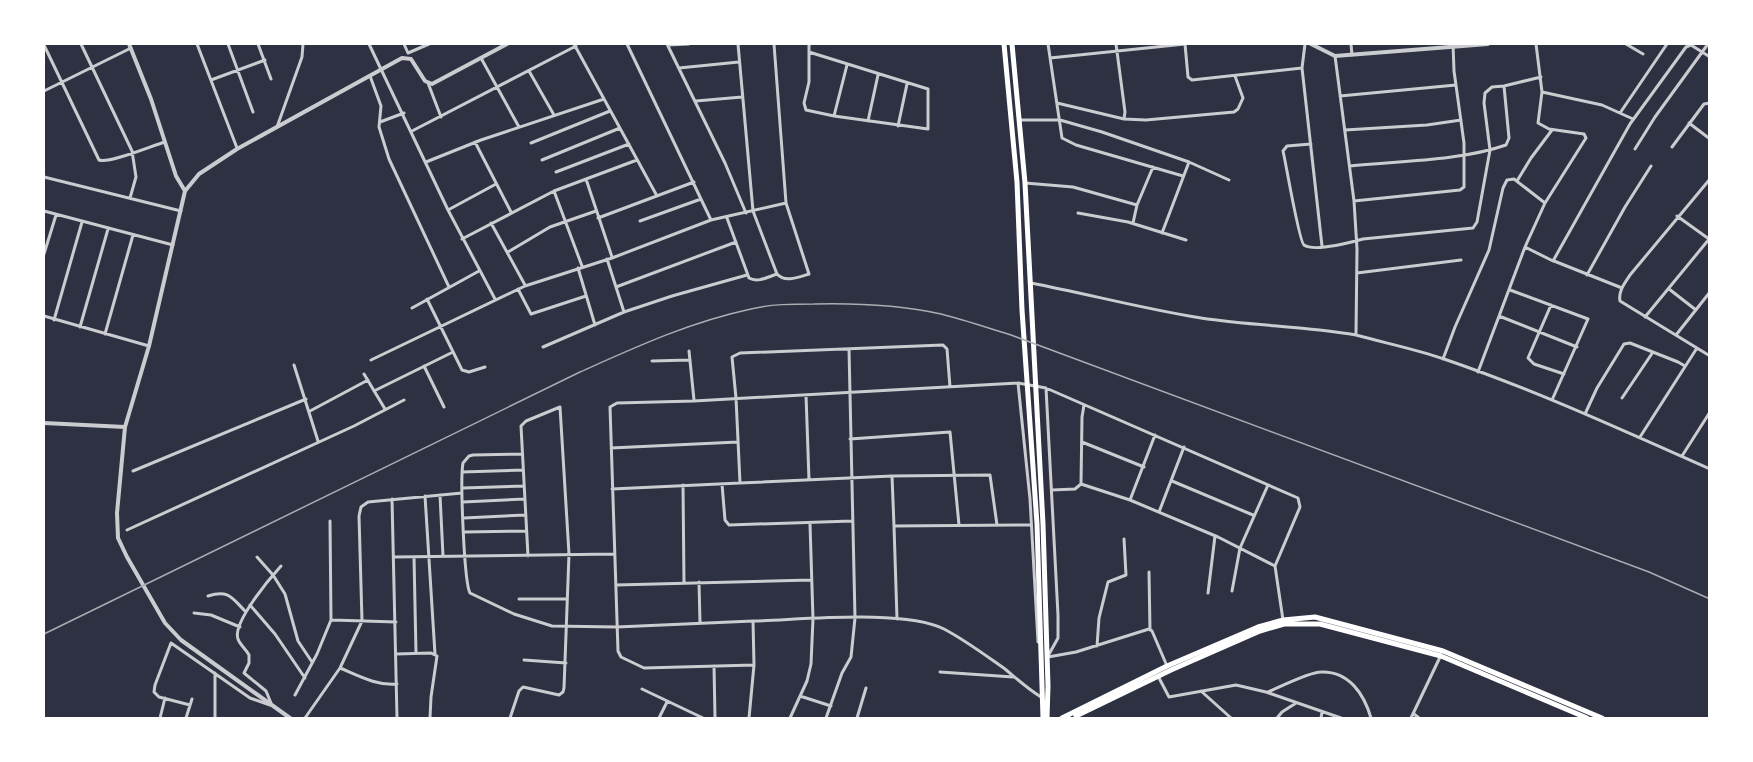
<svg xmlns="http://www.w3.org/2000/svg" width="1753" height="762" viewBox="0 0 1753 762" font-family="Quicksand,sans-serif">
  <style>
    .lines { fill: none; stroke-linecap: round; stroke-linejoin: round }
    .minor { stroke: #caccd0; stroke-width: 3 }
    .tertiary { stroke: #caccd0; stroke-width: 4 }
    .trunk { stroke: #fff; stroke-width: 5 }
    .rail { stroke: #abadb3; stroke-width: 1.5 }
  </style>
  <rect width="100%" height="100%" fill="#2d3142"/>
  <g class="lines">
    <path class="minor" d="M81,44L132,151L136,177L130,198
      M197,44L237,148
      M228,44L253,112
      M258,44L271,79
      M369,44L448,210L495,299
      M404,44L408,53
      M574,44L657,196
      M627,44L711,220
      M667,44L725,163L746,213
      M738,44L753,211L777,274C785,283 799,277 809,274L786,203L774,44
      M809,44V82L804,103L806,110L834,116L928,129V89L809,52
      M1048,44L1062,138L1076,145L1183,176
      M1116,44L1125,112L1124,119
      M1185,44L1188,77L1192,80L1302,68
      M1305,44L1302,68L1322,246
      M1351,44L1352,55
      M1626,44L1643,54
      M44,45L99,160C109,164 151,146 165,142
      M668,45L689,44
      M408,53L429,44
      M481,58L519,127
      M1050,58L1185,44
      M679,68L739,62
      M529,71L554,115
      M370,76L381,106L379,127L389,159L449,287
      M211,80L265,60
      M428,83L441,117
      M44,91L131,48
      M1542,92L1602,105L1633,119
      M1340,96L1456,85
      M696,101L742,97
      M1057,103L1124,119L1146,120L1234,112L1238,109L1243,98L1235,76
      M1620,113L1667,44
      M834,116L847,65
      M1019,120H1060L1102,132L1189,162L1229,180
      M868,121L878,75
      M380,122L404,113
      M1689,123L1710,139
      M898,126L907,84
      M277,127L302,57L303,44
      M1345,130L1427,125L1461,120
      M412,131L576,46
      M475,142L511,212
      M531,143L610,111
      M1311,144L1287,146L1283,151C1286,163 1299,242 1304,245C1314,252 1352,242 1363,239L1473,228L1477,222L1490,150L1484,103L1485,93L1492,87L1504,86L1541,77
      M1672,147L1704,104L1710,103
      M1635,149L1655,117L1708,44
      M542,160L620,128
      M426,162L481,140L604,99
      M1350,166C1399,161 1460,161 1506,145L1509,138L1504,86
      M556,172L629,144
      M44,177L181,211
      M586,179L612,257
      M1710,179L1630,275C1625,283 1618,291 1620,301L1710,356
      M1517,181L1531,158L1552,130
      M1025,183L1073,187L1137,205
      M554,191L582,266
      M1354,201L1460,190L1464,187V143L1454,71L1453,44
      M448,210L496,184
      M44,211L173,245
      M1078,213L1128,222L1186,240
      M1677,216L1709,239
      M598,218L694,182
      M727,218L749,278C758,283 768,277 777,274
      M640,221L701,199
      M491,223L525,285
      M1133,223L1137,205L1153,167
      M1162,233L1189,162
      M462,239L554,191L637,160
      M1525,247L1545,203L1586,138L1584,134L1549,129L1538,123L1542,92L1536,44
      M508,252L550,227L596,211
      M44,254L56,215
      M607,259L624,312
      M1554,261L1622,288
      M578,268L595,325
      M1357,273L1461,260
      M1587,275L1625,207L1651,166
      M1031,283C1088,294 1144,309 1201,318C1253,326 1305,326 1356,335L1357,249L1354,201L1335,56
      M616,287L736,242
      M518,289L531,314L586,296
      M1669,289L1696,310
      M1510,290L1588,319L1552,400
      M427,299L462,370L469,372L485,367
      M1551,305L1528,358L1534,364L1564,374
      M412,308L479,271
      M44,316L149,346
      M1499,316L1577,347
      M1645,317L1710,238
      M54,320L82,222
      M80,327L108,229
      M105,334L133,235
      M1356,335C1385,343 1415,349 1444,359C1535,390 1622,430 1710,469
      M1676,335L1710,292
      M543,347L624,312L672,296L747,275
      M689,351L694,400
      M1443,359L1455,327L1489,250L1503,188L1507,180L1514,179L1545,203
      M371,360L525,286L612,258L711,220L786,203
      M652,361L690,360
      M294,365L318,441
      M424,366L444,407
      M1478,372L1525,247L1553,261L1630,124L1686,47L1691,45L1710,57
      M364,374L385,409
      M1018,383L1030,499L1038,642
      M1046,388L1058,615V638L1048,656
      M374,391L453,352
      M806,395L809,480
      M1622,398L1653,352
      M310,411L368,380
      M1585,414L1597,388L1624,344L1630,343L1678,362L1685,366
      M1155,435L1130,500L1218,537L1275,566
      M1640,437L1697,348
      M850,439L950,432L959,525
      M1082,442L1144,467
      M611,448L738,442
      M522,454L473,455L469,456L463,463C460,478 464,582 470,593L514,614L552,626L617,627L753,621
      M1682,456L1710,412
      M133,471L306,399
      M462,472L523,470
      M892,476L990,475L997,525
      M1172,481L1253,515
      M722,484L725,520L729,525L852,521
      M1081,484L1130,500
      M683,485L684,582
      M463,488L524,486
      M612,489L740,483
      M1052,490L1075,489L1081,484L1082,417L1084,405
      M440,495L443,556
      M425,496L435,654
      M392,499L397,718
      M463,502L524,499
      M1159,512L1184,447
      M464,518L525,515
      M894,526L892,476L740,483L736,398L732,357L740,353L943,345L947,349L950,387
      M127,530L354,426L404,400
      M465,532L526,531
      M257,557L273,575L285,594L298,641L312,662
      M394,557L614,554
      M414,557L416,653
      M1149,572L1150,630
      M699,582L700,623
      M616,585L811,580
      M1232,591L1240,548L1268,485
      M1208,593L1215,536
      M208,596C229,589 232,598 246,612
      M519,599H567
      M250,605L275,634L305,678
      M194,613L211,615L240,627
      M897,619L894,526L1030,525
      M332,620L396,622
      M1097,646L1099,618L1108,582L1126,575L1124,539
      M396,654L431,653L437,656L431,697L430,718
      M1048,657L1076,652L1149,629L1152,631L1167,666
      M524,660L566,663
      M714,666L715,718
      M340,668C359,676 377,686 397,684
      M940,672L1013,677
      M1158,676L1169,697L1236,685L1266,692L1341,718
      M642,689L703,718
      M1201,691L1231,718
      M1268,692C1280,687 1309,672 1321,672C1349,671 1364,694 1371,718
      M295,695L317,654L331,620L330,521
      M800,696L831,706
      M1041,697C1028,689 1017,679 1005,669C985,655 965,640 944,629C904,609 800,620 753,621L754,665L644,668L621,657L618,651L610,407L617,403L694,401L1018,383L1046,388L1298,498L1300,507L1275,566L1283,620
      M271,703L266,691L244,673L249,663V655C246,649 240,645 238,639C232,623 270,578 281,566
      M190,705L159,697L154,692L155,685L171,643L250,698L270,705
      M1414,714L1419,718
      M160,718L165,698
      M186,718L192,699
      M215,718V673
      M305,718L340,668L362,621L359,516L361,507L368,502L462,493
      M510,718L519,691L523,687L559,695L563,692L564,688L569,554L560,407L526,421L521,426L528,556
      M659,718L667,702
      M749,718L754,665
      M790,718L807,681L811,664L813,619L810,524
      M826,718L842,673L851,657L855,618L849,349
      M857,718L866,688
      M1277,718L1282,712L1296,703
      M1321,718L1322,712
      M1411,718L1441,655"/>
    <path class="tertiary" d="M129,44L151,99L176,176L185,191
      M1311,44L1335,56L1488,44
      M44,423L125,427
      M290,718L181,640L165,623L127,557L118,538L117,513L125,427L149,346L185,191L199,174L237,149L402,58L411,59L425,81L432,84L507,44"/>
    <path class="trunk" d="M1004,44L1017,182L1022,310L1037,524L1043,718
      M1012,44L1025,183L1043,524L1048,686L1047,718
      M1076,716L1171,670L1260,631L1284,624H1320L1441,656L1587,718
      M1062,718L1167,666L1258,627L1283,620L1315,617L1443,651L1602,718"/>
    <path class="rail" d="M44,634L580,372C636,347 690,322 751,309C771,304 793,304 814,304C856,303 900,305 941,314C965,320 988,328 1011,335L1649,572L1710,599"/>
  </g>
  <rect width="1753" height="762" fill="none" stroke="#ffffff" stroke-width="90"/>
</svg>
